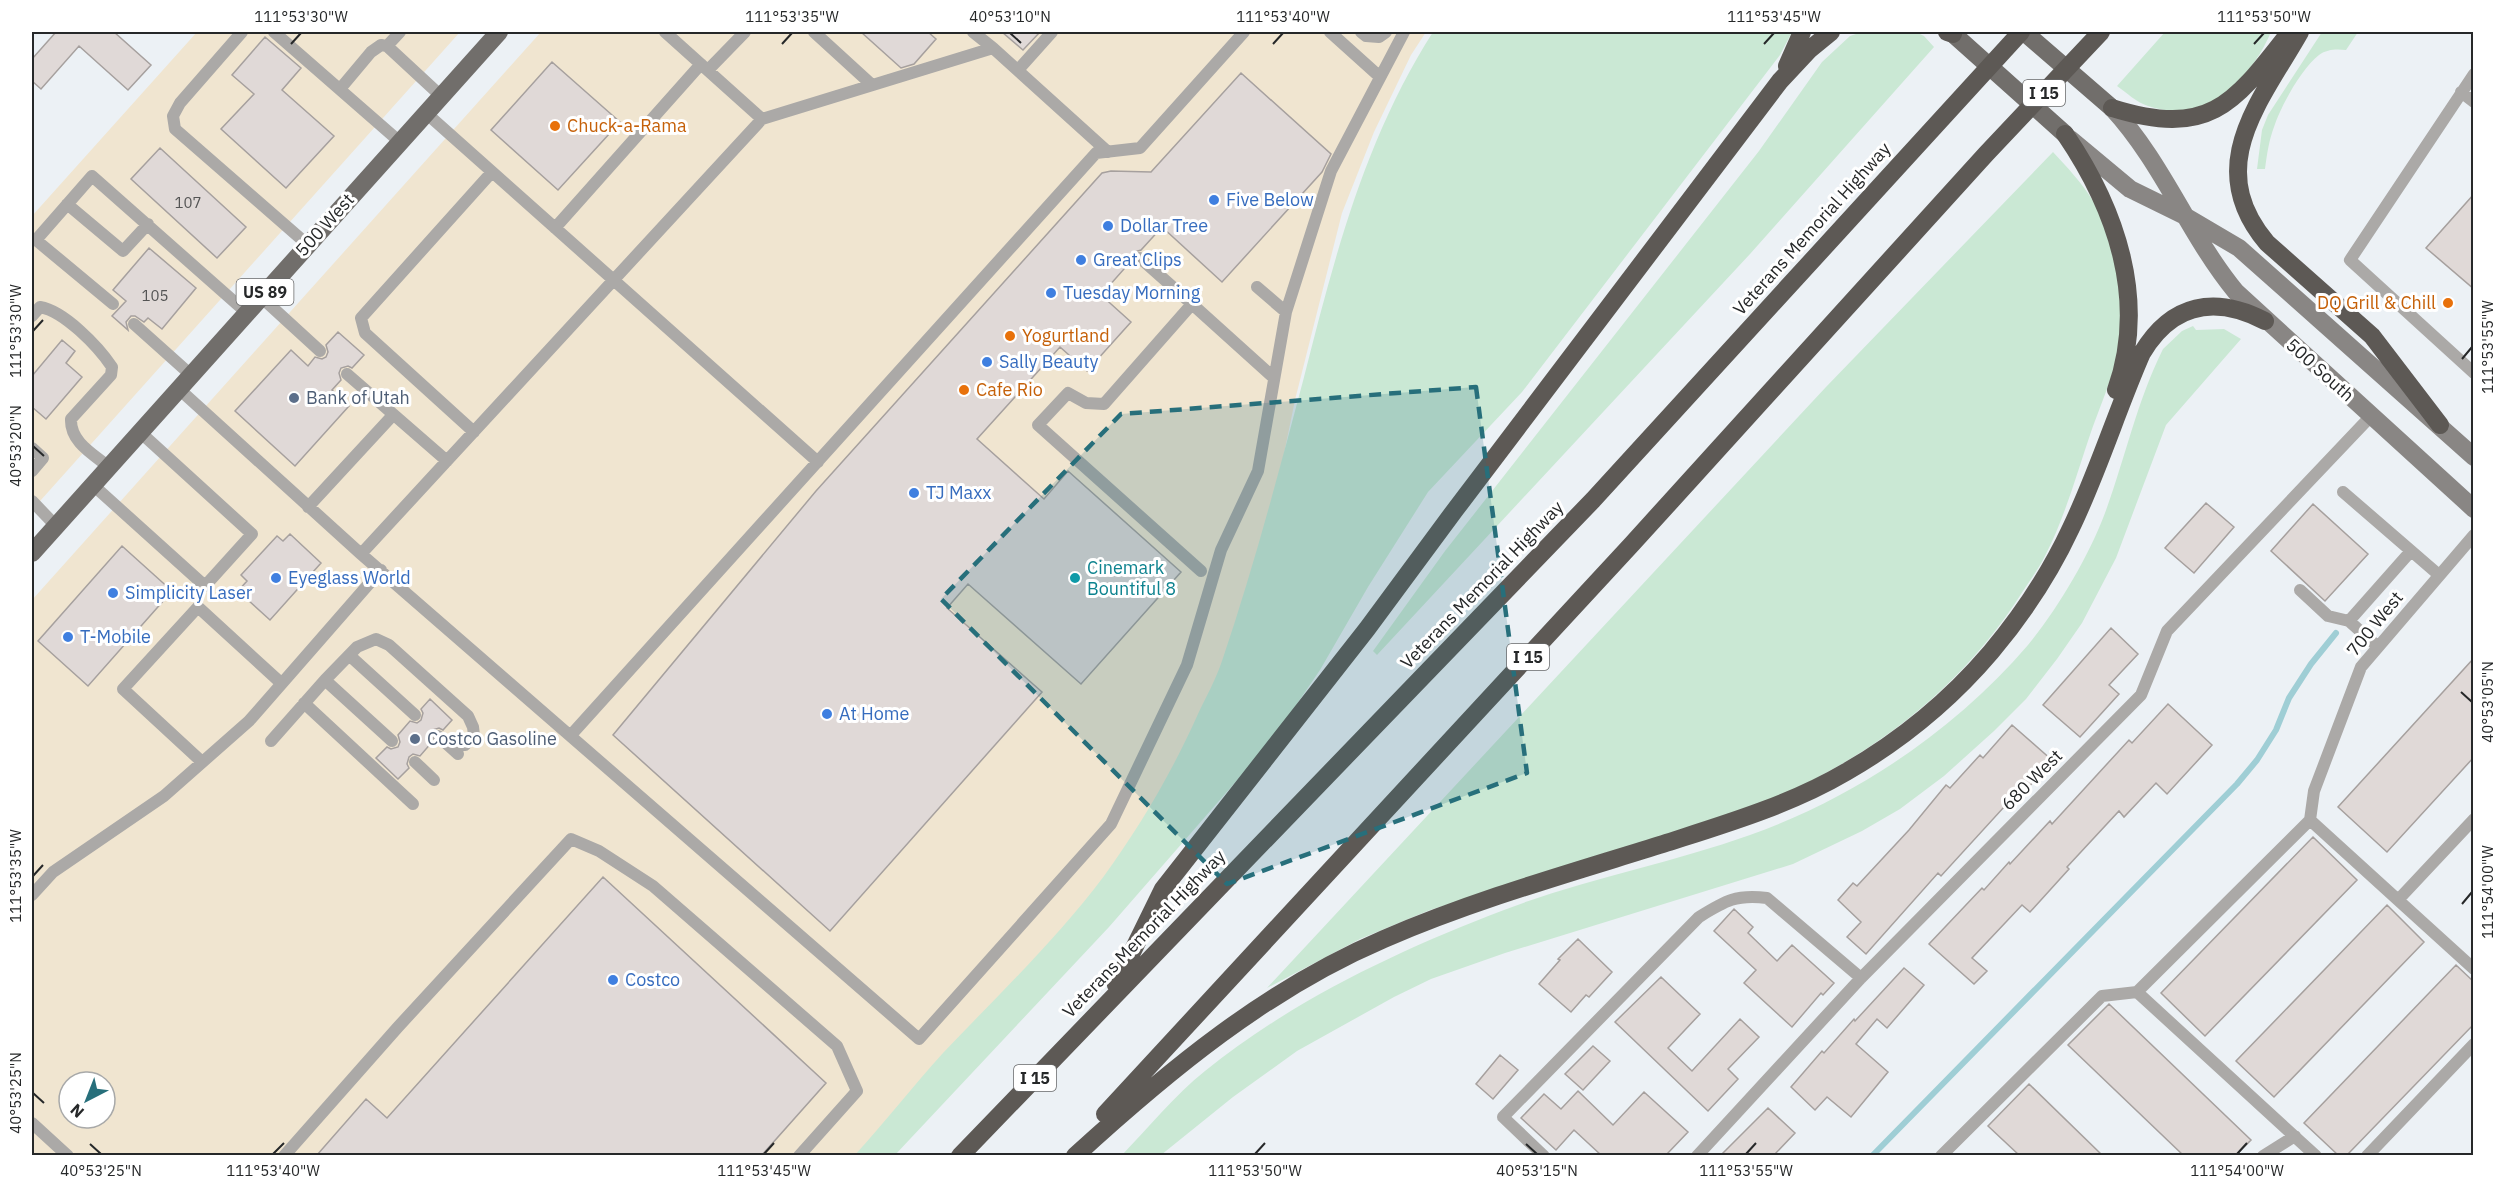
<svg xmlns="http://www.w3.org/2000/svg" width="2505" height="1187" viewBox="0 0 2505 1187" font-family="'IBM Plex Sans',sans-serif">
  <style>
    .commercial { fill: #f0e5d0; fill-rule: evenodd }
    .green { fill: #cae8d4 }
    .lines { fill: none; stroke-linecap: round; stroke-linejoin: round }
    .stream { stroke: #9fced5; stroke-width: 6 }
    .building { fill: #e0d9d7; stroke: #a6a09e; stroke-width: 1.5 }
    .service { stroke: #aba9a7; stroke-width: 12 }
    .secondary { stroke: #898684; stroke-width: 18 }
    .primary { stroke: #716e6b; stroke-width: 18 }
    .motorway { stroke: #5d5955; stroke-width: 18 }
    .marked { fill: #276f7b; fill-opacity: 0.2; stroke: #276f7b; stroke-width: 4.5; stroke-dasharray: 12 8; stroke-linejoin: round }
    .ticks { fill: none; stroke: #262829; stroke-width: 2 }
    .food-dot { fill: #e8710a; stroke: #fff; stroke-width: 2 }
    .shop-dot { fill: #3f7fe0; stroke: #fff; stroke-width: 2 }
    .service-dot { fill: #5c6f8a; stroke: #fff; stroke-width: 2 }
    .culture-dot { fill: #0f9aa8; stroke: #fff; stroke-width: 2 }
    .labels { text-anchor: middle; stroke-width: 6; stroke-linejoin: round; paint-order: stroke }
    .number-label { font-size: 15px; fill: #545454 }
    .shield { fill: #fff; stroke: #676869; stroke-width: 1.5 }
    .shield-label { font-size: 16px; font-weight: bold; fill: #262829 }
    .food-label { font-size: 18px; fill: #c56008; stroke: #fff; text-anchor: start }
    .shop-label { font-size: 18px; fill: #366cbe; stroke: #fff; text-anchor: start }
    .street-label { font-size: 18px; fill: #262829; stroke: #fff }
    .service-label { font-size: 18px; fill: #4e5e75; stroke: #fff; text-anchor: start }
    .culture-label { font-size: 18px; fill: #0d838f; stroke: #fff; text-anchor: start }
    .neatline { fill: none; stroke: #262829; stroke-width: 2 }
    .ticks-label { font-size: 15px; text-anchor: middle; fill: #262829 }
  </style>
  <rect width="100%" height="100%" fill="#ecf1f5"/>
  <path class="commercial" d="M197,32H460L32,510V216Z
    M541,32H1426L1411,55L1374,132L1342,213L1295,400L1277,488L1236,647L1120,876L875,1155L32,1156V600ZM69,1082H105V1118H69Z"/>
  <path class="green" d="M1433,32H1792L1780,55L1522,392L1428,492L1368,587L1320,670L1273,739L1109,927L895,1155L854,1156C885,1122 913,1086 943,1053C998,995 1057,939 1104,876C1141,825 1172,772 1198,714C1206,697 1216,679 1222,661C1253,570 1278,475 1303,381C1334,259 1364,140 1433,32Z
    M1862,32H1916L1924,36L1934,47L1750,254L1377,655L1373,651L1445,551L1759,151L1822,62L1850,36Z
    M2165,32H2271C2251,79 2205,126 2148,106C2136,102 2127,93 2117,86Z
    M2322,32H2358L2346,50C2337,49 2327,49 2319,55C2301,69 2281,106 2274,127C2269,140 2267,154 2265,169H2257L2262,130L2268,115Z
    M2053,152C2067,167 2082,183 2093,201C2115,239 2124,289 2121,332C2118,366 2102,401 2091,432C2077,473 2065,517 2045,556C2039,568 2031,579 2023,591C1955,699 1854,770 1735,814L1430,910L1360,939L1267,988L1826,387Z
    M2193,326L2196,330L2224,329L2241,339L2166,425L2116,558L2082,623L2057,659L2026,699L1994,731L1944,776L1900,809L1862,831L1793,864L1505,953L1431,979L1394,997L1297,1051L1233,1097L1161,1155H1122C1149,1127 1175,1095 1205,1071C1293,1000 1399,950 1504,910C1584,879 1669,864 1750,835C1856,797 1954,731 2028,645C2057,610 2089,556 2105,513C2125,459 2137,401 2163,349L2182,331Z"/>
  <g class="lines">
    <path class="stream" d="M1872,1156L2237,784L2257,760L2276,730L2289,698L2311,664L2336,633"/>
  </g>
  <path class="building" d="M56,32H114L151,65L128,90L79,46L41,89L32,81V59Z
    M861,32H928L936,39L914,64L901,68Z
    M1002,32H1040L1023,50Z
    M265,37L301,68L282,90L334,136L286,188L221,129L254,94L232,75Z
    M552,62L620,122L558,190L491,130Z
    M1241,73L1331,154L1322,172L1222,282L1162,227L1141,250L1134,252L1132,260L1101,295L1131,322L1087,371L1060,347L977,439L1044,499L1068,471L1181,572L1081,684L968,584L947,608L1042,692L830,931L613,735L816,491L1102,173L1111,171L1151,172Z
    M160,148L246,227L217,258L131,179Z
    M2474,194V289L2426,248Z
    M149,248L196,288L162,329L148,318L144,322L135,316H131L126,322L128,330L112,316L126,301L113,290Z
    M338,332L364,355L352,368L348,366L341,368L339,373L341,380L332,390L349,406L295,466L235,411L291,350L308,366L315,357L322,359L326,357L328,352L326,345Z
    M62,340L75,351L66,363L82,377L46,419L32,407V376Z
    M2206,503L2234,527L2194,573L2165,548Z
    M2313,504L2368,554L2325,601L2271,551Z
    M290,534L321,563L270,620L238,591L247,581L241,575L277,536L283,541Z
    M122,546L172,591L88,686L38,641Z
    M2111,628L2138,654L2109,685L2119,694L2080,737L2043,705Z
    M2474,658V757L2387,852L2338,807Z
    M430,699L452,720L443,730L439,728L432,730L430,735L432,742L420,756L413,754L409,757L407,764L409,768L398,779L376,758L387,747L391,749L398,747L400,742L398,735L410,721L417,723L421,720L423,713L421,709Z
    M2168,704L2212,745L2167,794L2156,783L2124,817L2119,811L2067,867L2069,869L2030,912L2022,905L1972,958L1987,971L1974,984L1929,944L1982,888L1984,890L2009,862L2010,864L2050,821L2052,824L2129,740L2132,743Z
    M2012,725L2053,761L2007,810L2004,807L1941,876L1938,873L1866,954L1847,937L1861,922L1838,900L1853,883L1857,886L1909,830L1946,785L1950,788L1980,755L1983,758Z
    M2313,837L2357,880L2205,1036L2161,993Z
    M603,877L826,1083L762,1155H317L366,1099L387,1118Z
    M2387,905L2424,942L2274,1097L2236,1061Z
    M1734,909L1753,927L1748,933L1777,961L1792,945L1834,983L1823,995L1821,993L1792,1027L1744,983L1756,970L1714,931Z
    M1578,939L1612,972L1589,997L1586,995L1571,1012L1539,984L1560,960L1558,959Z
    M2456,965L2474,982V1024L2347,1155H2338L2304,1123Z
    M1904,968L1924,985L1887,1028L1877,1019L1856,1044L1888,1072L1851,1117L1827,1097L1815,1110L1791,1087L1822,1051L1824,1053L1854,1019L1855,1021Z
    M1661,977L1700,1014L1668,1048L1692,1071L1740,1019L1759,1037L1728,1069L1738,1079L1708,1111L1615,1022Z
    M2109,1004L2251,1140L2236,1155H2183L2068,1045Z
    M1593,1046L1610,1061L1583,1090L1565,1074Z
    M1500,1055L1518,1070L1493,1099L1476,1084Z
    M2029,1084L2102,1155H2019L1988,1126Z
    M1578,1091L1613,1125L1644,1092L1688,1132L1666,1155H1601L1574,1130L1556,1150L1521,1118L1544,1094L1561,1109Z
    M1768,1108L1795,1133L1774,1155H1721Z"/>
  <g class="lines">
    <path class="service" d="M242,32L180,103L173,116L175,129L308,245
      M274,32L400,142
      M665,32L762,119L993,48L1108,152
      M814,32L872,85
      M973,32L993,48
      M1330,32L1380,77
      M1361,32L1366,36L1379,37L1386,32
      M387,46L400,32
      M708,70L745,32
      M1018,70L1052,32
      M2474,74L2350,260L2474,373
      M340,89L371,52L381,45L387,46L441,96
      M2461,92L2474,102
      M426,113L818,462
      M67,204L123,251L148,224
      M555,228L701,64
      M1140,258L1192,304
      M1257,287L1286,312
      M261,297L320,351
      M113,304L36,240L92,176L247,313
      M32,316L40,307C64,311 98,346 112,367L111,375L71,419C70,442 93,454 109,467
      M134,324L191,375
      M347,374L447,461
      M179,389L361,554L919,1039L1111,824L1187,665L1221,550L1258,471L1286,312L1331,171L1404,32
      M474,432L365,333L361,318L492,172
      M32,448L43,458L32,471
      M93,485L205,586L252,534L140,432
      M2343,492L2439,575
      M32,501L56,526
      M308,507L393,415
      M361,554L762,119
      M1201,571L1038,425L1068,393L1086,403L1104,404L1192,304L1274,378
      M2300,590L2328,616L2349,621L2378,647
      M2349,621L2411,551
      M349,655L415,715
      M325,680L357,647L376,639L389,645L468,716L473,727L474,735L465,745
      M304,703L413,804
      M571,735L1096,153L1140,148L1244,32
      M438,736L458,754
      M271,741L325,680L392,741
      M202,762L123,689L198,607L281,683
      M415,762L434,780
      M2310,820L2314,791L2361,667L2474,535
      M2310,820L2398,900L2474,819
      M32,895L53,872L164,796L249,721L381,570
      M2398,900L2474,969
      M2137,992L2316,1156
      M32,1123L68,1156
      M284,1156L398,1027L571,839L599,851L653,886L837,1046L857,1091L799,1156
      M1544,1156L1503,1117L1699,917C1725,901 1736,894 1767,898L1861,978
      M1697,1156L1861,978L2141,695L2167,631L2371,416
      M1941,1156L2102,996L2137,992L2310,820
      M2263,1156L2295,1136
      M2367,1156L2474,1044"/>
    <path class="secondary" d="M2112,108C2163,163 2189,235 2236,292L2474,509
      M2070,139L2130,189L2183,215L2239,248L2474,457"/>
    <path class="primary" d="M1951,32L2065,134
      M2024,32L2112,108
      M32,553L499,32"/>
    <path class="motorway" d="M1947,32L1953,34
      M2300,32C2261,101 2202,166 2267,243L2372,336L2440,425
      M1787,66L1802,32
      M2112,108C2209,138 2233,105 2289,33
      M2065,134C2116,209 2148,300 2116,390
      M1116,985L1163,889L1367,629L1455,510L1780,81L1809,50L1831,32
      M1105,1114L1632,544L1986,154L2101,32
      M960,1156L1593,500L2021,32
      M1075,1156C1169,1070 1267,989 1384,939C1474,900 1570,873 1663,844C1725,824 1790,805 1846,772C1900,741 1951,699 1991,652C2023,614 2050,573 2071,528C2098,472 2117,410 2142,353C2172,303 2215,295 2265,321"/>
  </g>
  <path class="marked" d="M1476,387L1527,773L1227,884L941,599L1121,414Z"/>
  <path class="ticks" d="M1010,33L1021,43M291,44L301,33M782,44L792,33M1273,44L1283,33M1764,44L1774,33M2254,44L2264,33M33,331L43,320M2462,359L2472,347M33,446L44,456M2461,692L2472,702M33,876L43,865M2462,904L2472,892M33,1093L44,1103M90,1144L101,1154M1526,1144L1537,1154M273,1154L284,1143M764,1154L774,1143M1255,1154L1265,1143M1746,1154L1756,1143M2237,1154L2247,1143"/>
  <g class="food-dot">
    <circle cx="555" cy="126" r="6"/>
    <circle cx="2448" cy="303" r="6"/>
    <circle cx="1010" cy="336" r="6"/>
    <circle cx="964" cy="390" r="6"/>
  </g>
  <g class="shop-dot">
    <circle cx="1214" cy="200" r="6"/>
    <circle cx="1108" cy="226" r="6"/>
    <circle cx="1081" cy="260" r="6"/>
    <circle cx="1051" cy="293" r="6"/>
    <circle cx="987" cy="362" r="6"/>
    <circle cx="914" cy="493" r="6"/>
    <circle cx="276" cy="578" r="6"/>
    <circle cx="113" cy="593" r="6"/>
    <circle cx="68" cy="637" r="6"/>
    <circle cx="827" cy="714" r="6"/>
    <circle cx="613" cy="980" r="6"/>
  </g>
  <g class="service-dot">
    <circle cx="294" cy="398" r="6"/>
    <circle cx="415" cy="739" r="6"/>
  </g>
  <circle class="culture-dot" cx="1075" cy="578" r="6"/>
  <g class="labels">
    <g class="number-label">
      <text x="188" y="208">107</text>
      <text x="155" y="301">105</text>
    </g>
    <g class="shield">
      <rect x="2023" y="80" width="42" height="26" rx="4.5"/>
      <rect x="236.5" y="279" width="57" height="26" rx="4.5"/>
      <rect x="1507" y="644" width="42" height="26" rx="4.5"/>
      <rect x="1014" y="1065" width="42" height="26" rx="4.5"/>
    </g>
    <g class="shield-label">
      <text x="2044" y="99">I 15</text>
      <text x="265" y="298">US 89</text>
      <text x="1528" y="663">I 15</text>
      <text x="1035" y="1084">I 15</text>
    </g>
    <g class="food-label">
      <text x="567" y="132">Chuck-a-Rama</text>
      <text x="2436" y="309" text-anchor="end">DQ Grill &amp; Chill</text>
      <text x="1022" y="342">Yogurtland</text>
      <text x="976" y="396">Cafe Rio</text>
    </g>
    <g class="shop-label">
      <text x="1226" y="206">Five Below</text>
      <text x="1120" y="232">Dollar Tree</text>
      <text x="1093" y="266">Great Clips</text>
      <text x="1063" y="299">Tuesday Morning</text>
      <text x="999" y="368">Sally Beauty</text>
      <text x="926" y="499">TJ Maxx</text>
      <text x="288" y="584">Eyeglass World</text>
      <text x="125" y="599">Simplicity Laser</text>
      <text x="80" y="643">T-Mobile</text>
      <text x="839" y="720">At Home</text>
      <text x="625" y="986">Costco</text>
    </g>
    <g class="street-label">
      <text transform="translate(325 225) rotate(-48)" y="6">500 West</text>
      <text transform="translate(1812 229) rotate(-48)" y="6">Veterans Memorial Highway</text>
      <text transform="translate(2320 370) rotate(42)" y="6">500 South</text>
      <text transform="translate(1482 585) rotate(-46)" y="6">Veterans Memorial Highway</text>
      <text transform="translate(2375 624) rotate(-51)" y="6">700 West</text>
      <text transform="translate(2032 780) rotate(-45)" y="6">680 West</text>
      <text transform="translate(1144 934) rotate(-46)" y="6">Veterans Memorial Highway</text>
    </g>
    <g class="service-label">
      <text x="306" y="404">Bank of Utah</text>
      <text x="427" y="745">Costco Gasoline</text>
    </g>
    <g class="culture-label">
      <text x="1087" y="574">Cinemark<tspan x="1087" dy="21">Bountiful 8</tspan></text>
    </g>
  </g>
  <rect width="2505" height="1187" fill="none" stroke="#ffffff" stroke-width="66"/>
  <g transform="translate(87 1100) rotate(222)"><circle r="28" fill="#ffffff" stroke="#a8a9a9" stroke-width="1.5"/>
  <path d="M0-4.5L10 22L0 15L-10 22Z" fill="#276f7b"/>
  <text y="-9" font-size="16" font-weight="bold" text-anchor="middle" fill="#262829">N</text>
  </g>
  <rect x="33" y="33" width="2439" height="1121" class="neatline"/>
  <g class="ticks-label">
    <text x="301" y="22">111°53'30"W</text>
    <text x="792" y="22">111°53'35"W</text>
    <text x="1010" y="22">40°53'10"N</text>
    <text x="1283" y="22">111°53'40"W</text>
    <text x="1774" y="22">111°53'45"W</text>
    <text x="2264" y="22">111°53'50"W</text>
    <text transform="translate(16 331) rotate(-90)" y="5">111°53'30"W</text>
    <text transform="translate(2488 347) rotate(-90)" y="5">111°53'55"W</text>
    <text transform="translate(16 446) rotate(-90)" y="5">40°53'20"N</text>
    <text transform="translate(2488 702) rotate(-90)" y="5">40°53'05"N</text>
    <text transform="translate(16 876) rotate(-90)" y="5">111°53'35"W</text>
    <text transform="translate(2488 892) rotate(-90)" y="5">111°54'00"W</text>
    <text transform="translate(16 1093) rotate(-90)" y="5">40°53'25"N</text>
    <text x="101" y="1176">40°53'25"N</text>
    <text x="273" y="1176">111°53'40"W</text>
    <text x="764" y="1176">111°53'45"W</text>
    <text x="1255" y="1176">111°53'50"W</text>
    <text x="1537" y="1176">40°53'15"N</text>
    <text x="1746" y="1176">111°53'55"W</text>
    <text x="2237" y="1176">111°54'00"W</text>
  </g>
</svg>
